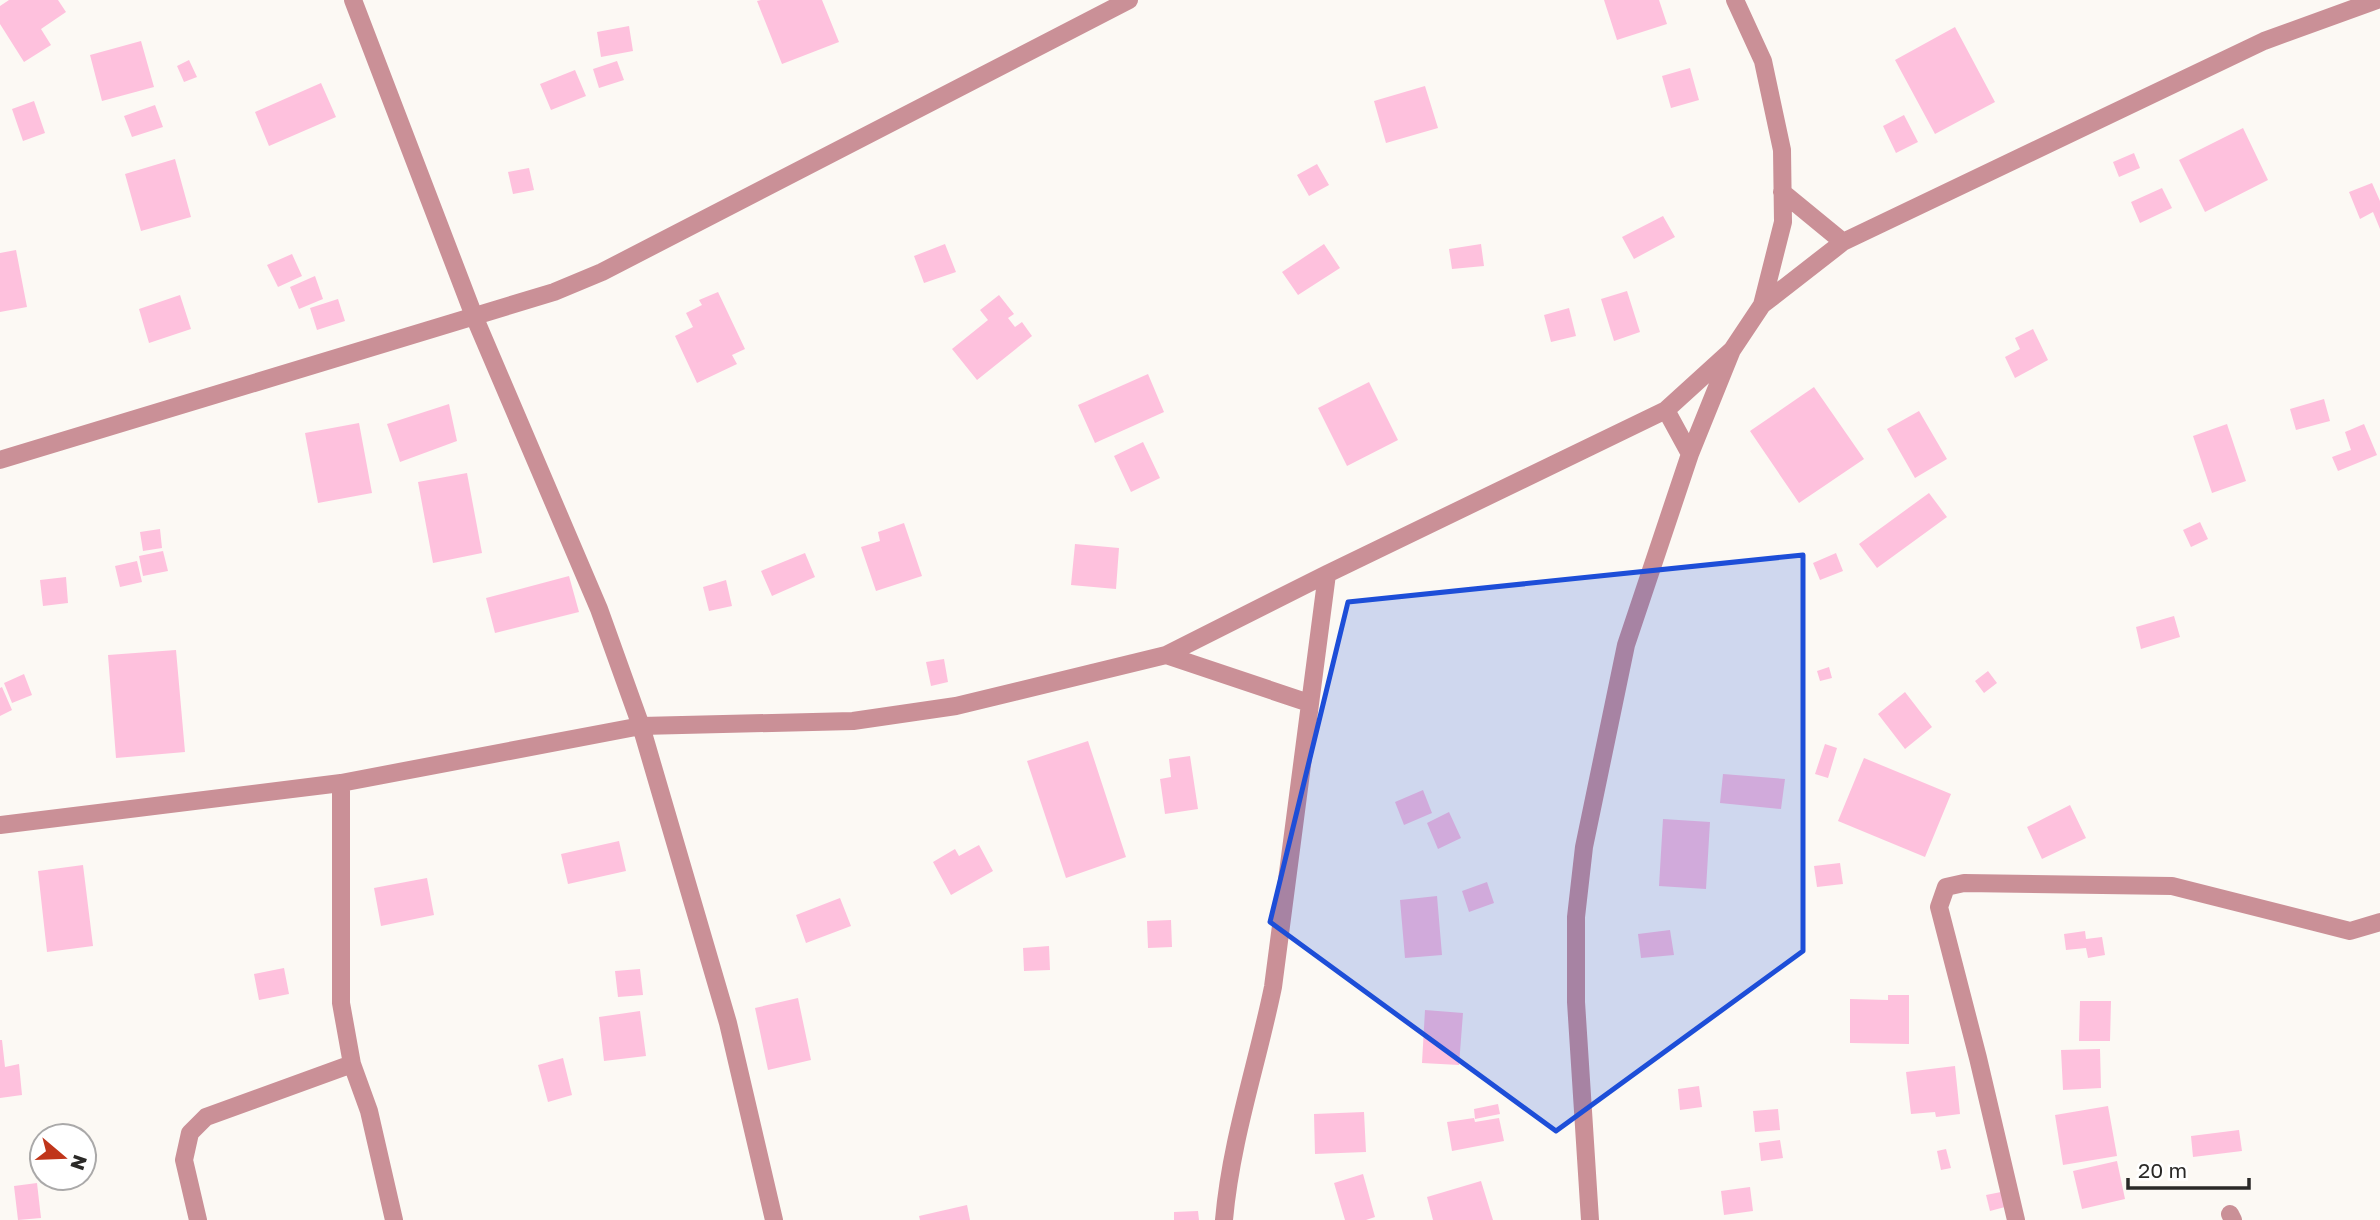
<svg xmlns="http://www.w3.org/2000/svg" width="2380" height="1220" viewBox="0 0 2380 1220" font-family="'Golos Text',sans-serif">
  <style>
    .building { fill: #fec1dd }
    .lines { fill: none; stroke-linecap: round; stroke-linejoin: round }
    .street { stroke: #ca9097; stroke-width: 18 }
    .marked { fill: #1d4ed8; fill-opacity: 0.2; stroke: #1d4ed8; stroke-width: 5; stroke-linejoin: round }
  </style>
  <rect width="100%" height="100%" fill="#fcf9f4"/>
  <path class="building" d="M9,0H58L66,12L41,29L51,45L24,62L0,24V6Z
    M761,0H822L839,42L782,64L757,1Z
    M1604,0H1659L1667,24L1617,40Z
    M629,26L633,51L601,57L597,32Z
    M1955,27L1995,102L1935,134L1895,60Z
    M141,41L154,87L102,101L90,55Z
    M189,60L197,77L184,82L177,66Z
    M617,61L624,80L599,88L593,69Z
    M1690,68L1699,100L1671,108L1662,76Z
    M575,70L586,96L551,110L540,84Z
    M321,83L336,117L269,146L255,112Z
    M1425,86L1438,128L1386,143L1374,101Z
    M34,101L45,133L23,141L12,109Z
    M155,105L163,127L132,137L124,116Z
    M1904,115L1918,142L1896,153L1883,126Z
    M2243,128L2268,180L2205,212L2179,160Z
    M2134,153L2140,168L2119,177L2113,162Z
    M175,159L191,217L141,231L125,174Z
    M1317,164L1329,185L1309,196L1297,175Z
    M529,168L534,190L513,194L508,172Z
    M2372,183L2380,201V229L2373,212L2360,219L2349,192Z
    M2162,188L2172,208L2140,223L2131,202Z
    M1663,216L1675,237L1634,259L1622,237Z
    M945,244L956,272L924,283L914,256Z
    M1324,244L1340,268L1298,295L1282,272Z
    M1481,244L1484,266L1452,269L1449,249Z
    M16,250L27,307L0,312V253Z
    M292,254L302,276L278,287L267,265Z
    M315,276L323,299L299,309L290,287Z
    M1627,291L1640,332L1614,341L1601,299Z
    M718,292L745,349L732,355L737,364L697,383L675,336L693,327L686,313L702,305L699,300Z
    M180,295L191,329L149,343L139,309Z
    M999,295L1014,314L1008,318L1015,327L1022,322L1032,336L977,380L952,349L988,320L980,310Z
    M338,299L345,321L317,330L310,308Z
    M1569,308L1576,336L1551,342L1544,315Z
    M2033,329L2048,360L2015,378L2005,357L2020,349L2015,338Z
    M1148,374L1164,412L1095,443L1078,405Z
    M1369,382L1398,440L1347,466L1318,408Z
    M1814,387L1864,459L1799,503L1750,431Z
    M2324,399L2330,421L2296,430L2290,409Z
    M449,404L457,441L400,462L387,424Z
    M1919,411L1947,459L1915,478L1887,429Z
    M359,423L372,493L318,503L305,433Z
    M2227,424L2246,481L2212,493L2193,436Z
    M2364,424L2377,455L2338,471L2332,457L2351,450L2345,432Z
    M1143,442L1160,478L1131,492L1114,456Z
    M467,473L482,553L433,563L418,482Z
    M1929,493L1947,517L1877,568L1859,544Z
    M2200,522L2208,539L2191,547L2183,530Z
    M904,523L922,576L876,591L861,547L880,541L878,532Z
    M160,529L162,548L143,551L140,532Z
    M1075,544L1119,548L1116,589L1071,585Z
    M163,551L168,571L143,576L139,556Z
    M805,553L815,577L772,596L761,571Z
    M1836,553L1843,571L1820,580L1813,563Z
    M137,561L142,582L120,587L115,566Z
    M569,576L579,612L495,633L486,598Z
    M66,577L68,603L43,606L40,580Z
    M726,580L732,606L709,611L703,587Z
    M2174,616L2180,637L2141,649L2136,627Z
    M176,650L185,752L116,758L108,655Z
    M944,659L948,682L931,686L926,662Z
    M1829,667L1832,678L1820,681L1817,671Z
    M1988,671L1997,683L1984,693L1975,681Z
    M24,674L32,695L12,703L4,683Z
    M2,687L12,710L0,716V688Z
    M1905,692L1932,727L1905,749L1878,714Z
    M1088,741L1126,857L1066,878L1027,761Z
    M1825,744L1837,748L1828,778L1815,774Z
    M1190,756L1198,809L1165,814L1160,779L1171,777L1169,759Z
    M1864,758L1951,794L1925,857L1838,821Z
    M1723,774L1785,779L1781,809L1720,803Z
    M1423,790L1432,813L1404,825L1395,802Z
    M2070,805L2086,838L2042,859L2027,827Z
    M1449,812L1461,838L1438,849L1427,823Z
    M1663,819L1710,822L1706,889L1659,886Z
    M619,841L626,871L568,884L561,854Z
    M979,845L993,871L951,895L933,862L955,849L959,856Z
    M1840,863L1843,884L1817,887L1814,866Z
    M83,865L93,946L47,952L38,871Z
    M427,878L434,915L381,926L374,888Z
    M1487,882L1494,903L1469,912L1462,891Z
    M1437,896L1442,955L1405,958L1400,900Z
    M840,898L851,926L806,943L796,915Z
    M1171,920L1172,947L1148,948L1147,921Z
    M1670,930L1674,955L1641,958L1638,934Z
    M2085,931L2086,939L2102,937L2105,955L2088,958L2086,948L2066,950L2064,934Z
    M1049,946L1050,970L1024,971L1023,948Z
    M284,968L289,994L259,1000L254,974Z
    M640,969L643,995L618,997L615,971Z
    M1888,995H1909V1044L1850,1043V999L1888,1000Z
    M798,998L811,1060L768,1070L755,1008Z
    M2080,1001H2111L2110,1041H2079Z
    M1425,1010L1463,1013L1459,1065L1422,1063Z
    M640,1011L646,1056L604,1061L599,1017Z
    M0,1040H2L5,1067L19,1064L22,1095L0,1098Z
    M2100,1049L2101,1088L2063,1090L2061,1050Z
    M563,1058L572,1095L548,1102L538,1065Z
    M1955,1066L1960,1114L1936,1117L1935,1112L1911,1114L1906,1072Z
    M1699,1086L1702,1107L1680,1110L1678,1089Z
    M1498,1104L1500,1114L1475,1119L1474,1109Z
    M2108,1106L2117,1156L2063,1165L2055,1115Z
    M1778,1109L1780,1130L1755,1132L1753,1111Z
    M1364,1112L1366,1152L1315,1154L1314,1114Z
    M1474,1118L1475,1122L1499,1118L1504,1141L1452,1151L1447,1122Z
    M2239,1130L2242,1151L2193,1157L2191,1136Z
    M1780,1140L1783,1158L1761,1161L1759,1143Z
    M1946,1149L1951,1168L1941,1170L1937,1151Z
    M2117,1161L2125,1199L2082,1209L2073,1171Z
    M1363,1174L1375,1217L1366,1220H1345L1334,1183Z
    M1481,1181L1493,1220H1433L1427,1197Z
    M37,1183L41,1218L18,1220L14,1186Z
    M1750,1187L1753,1211L1724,1215L1721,1191Z
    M2001,1192L2005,1207L1990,1211L1986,1195Z
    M967,1205L970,1220H920L919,1216Z
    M1198,1211L1199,1220H1174V1212Z"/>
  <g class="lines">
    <path class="street" d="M353,0L474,316L599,609L641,726L728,1023L774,1220
      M1782,192L1843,242
      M1762,305L1843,242L2264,41L2377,0
      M1666,410L1690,454
      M0,460L554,292L602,272L1129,0
      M1166,655L1309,703
      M341,783V1003L352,1064L369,1111L394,1220
      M0,825L341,783L641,726L853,721L956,706L1166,655L1327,574L1666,410L1732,350
      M2230,1214L2233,1220
      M198,1220L184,1160L190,1133L206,1117L352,1064
      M1224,1220C1231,1140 1257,1065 1273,987L1327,574
      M1590,1220L1576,1002V917L1584,847L1626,645L1690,454L1732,350L1762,305L1783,222L1782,150L1763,61L1735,0
      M2016,1220L1978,1058L1939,907L1946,887L1964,883L2172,886L2350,931L2380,922"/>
  </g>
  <path class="marked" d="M1803,555V951L1556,1131L1270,922L1348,602Z"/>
  <g transform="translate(63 1157) rotate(109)"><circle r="33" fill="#ffffff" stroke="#aaa9a9" stroke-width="2"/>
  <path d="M0-5L12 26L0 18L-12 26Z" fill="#c0351a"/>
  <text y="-10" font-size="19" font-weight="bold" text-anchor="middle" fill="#2a2927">N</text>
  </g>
  <path d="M2128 1178v10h121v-10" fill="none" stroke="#2a2927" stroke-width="3.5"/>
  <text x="2138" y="1178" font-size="21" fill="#2a2927" stroke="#ffffff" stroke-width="5" paint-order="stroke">20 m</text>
</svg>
